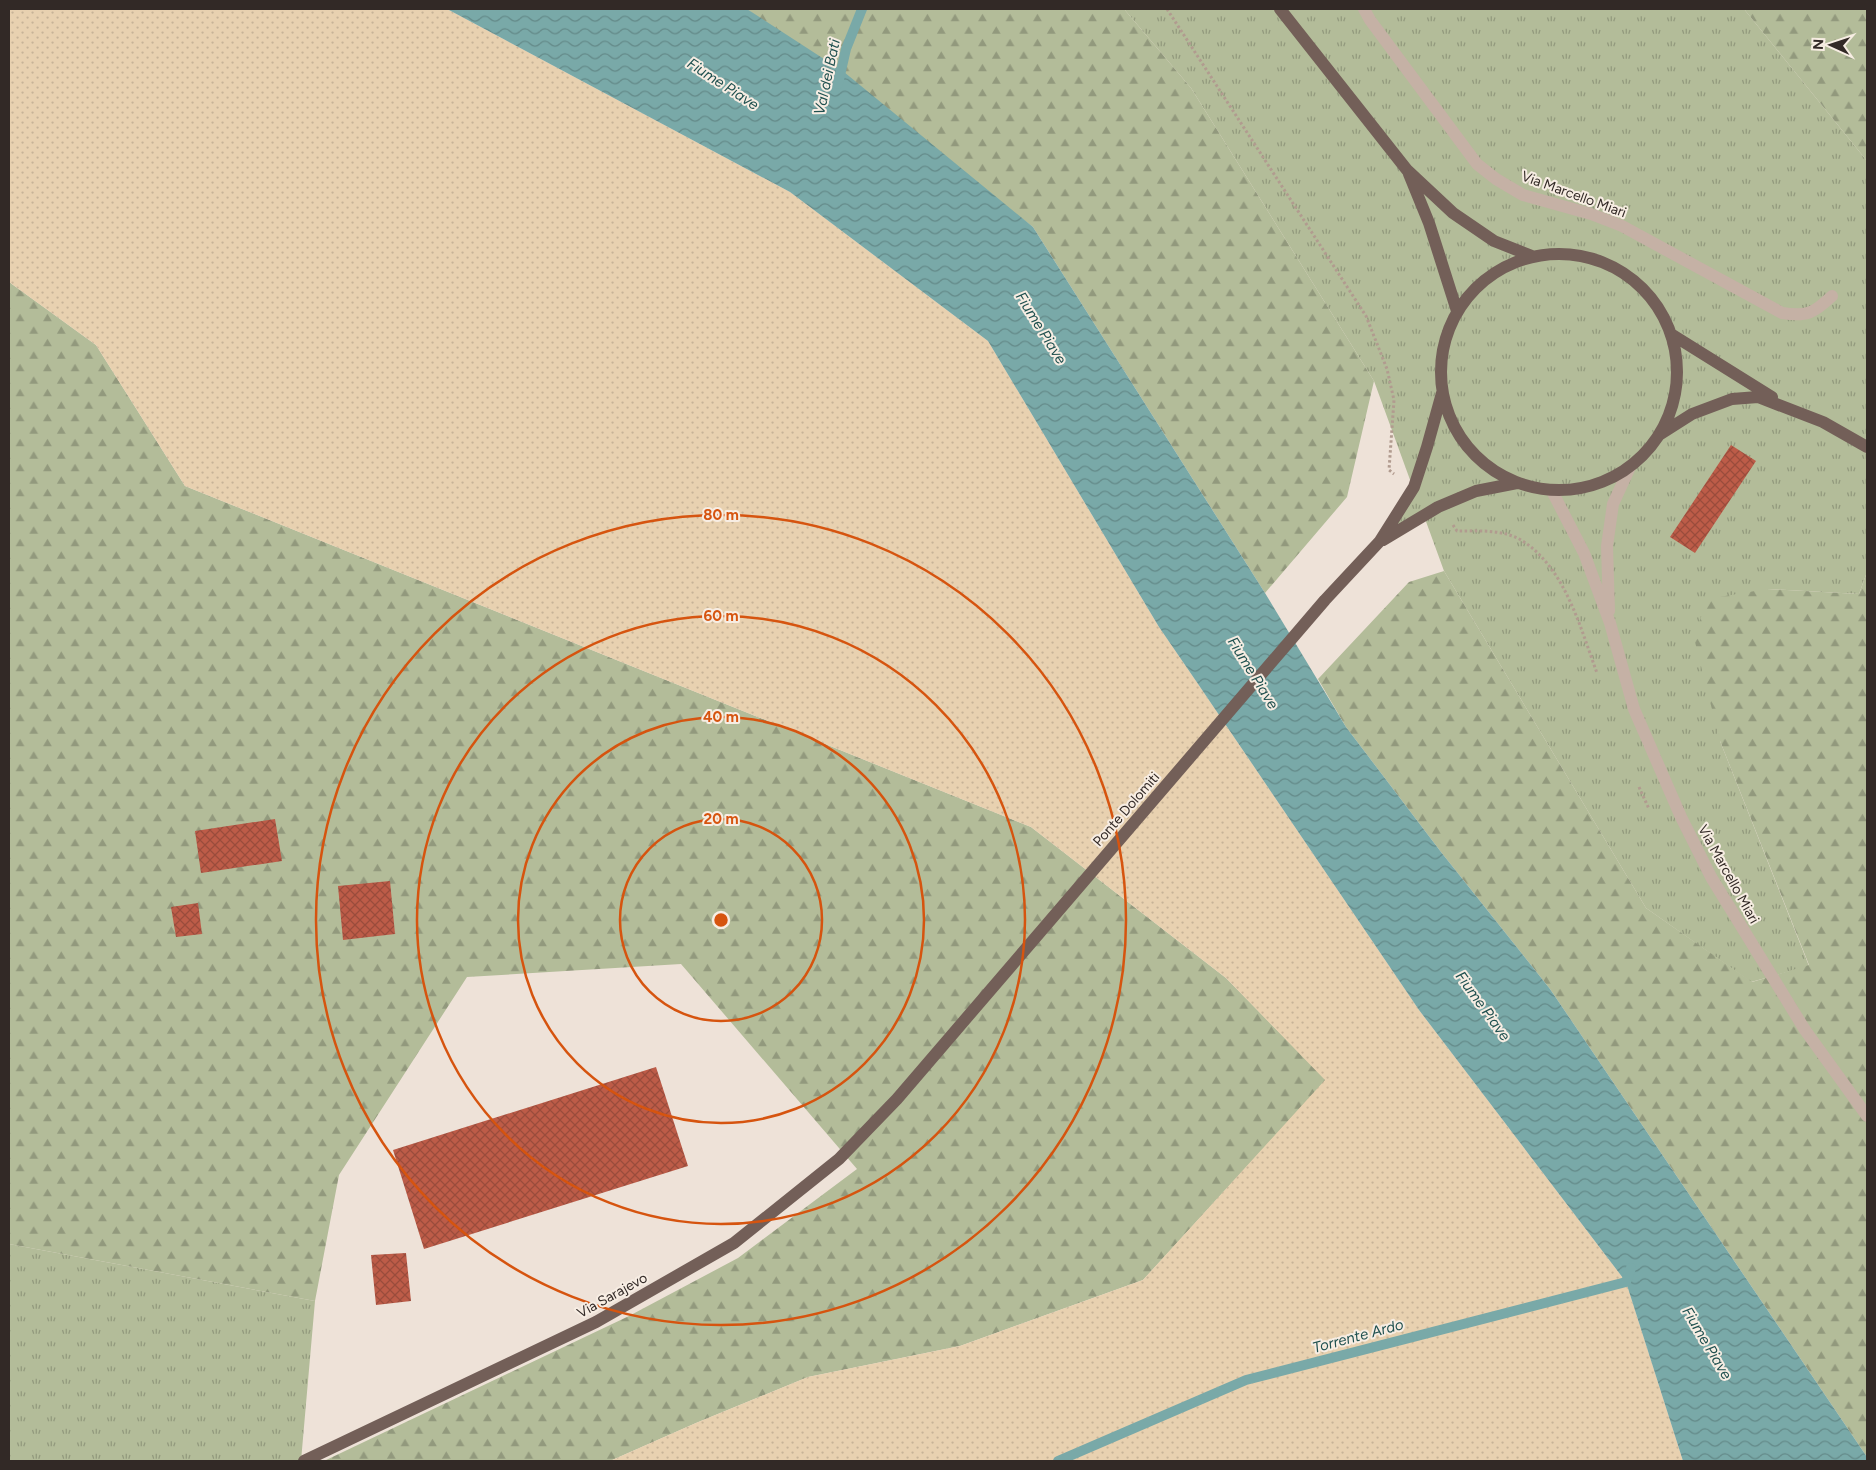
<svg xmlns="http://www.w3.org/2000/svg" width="1876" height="1470" viewBox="0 0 1876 1470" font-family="Figtree,sans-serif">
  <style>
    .grass { fill: url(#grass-tufts) }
    .forest { fill: url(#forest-firs) }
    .sand { fill: url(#sand-dots) }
    .water { fill: url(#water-waves) }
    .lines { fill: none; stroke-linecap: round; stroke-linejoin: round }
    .stream { stroke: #79a9a8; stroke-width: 10 }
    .building { fill: url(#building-cross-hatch) }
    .path { stroke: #b19b8f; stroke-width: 3; stroke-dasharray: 2.5 2.5; stroke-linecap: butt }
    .minor { stroke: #c5b1a5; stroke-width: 12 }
    .major { stroke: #735f58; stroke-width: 12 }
    .ring { fill: none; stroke: #d6540f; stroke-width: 2.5 }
    .labels { text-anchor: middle; stroke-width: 4; stroke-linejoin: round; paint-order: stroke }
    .street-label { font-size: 14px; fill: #322926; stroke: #f7ede3 }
    .water-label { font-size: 15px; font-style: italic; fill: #1f504f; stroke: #f7ede3 }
    .centre { fill: #d6540f; stroke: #f7ede3; stroke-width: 2.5 }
    .ring-label { font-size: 15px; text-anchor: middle; font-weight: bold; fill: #d6540f; stroke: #f7ede3; stroke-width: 4; stroke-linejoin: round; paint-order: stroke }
  </style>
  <defs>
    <pattern id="grass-tufts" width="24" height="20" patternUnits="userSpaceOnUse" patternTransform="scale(1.25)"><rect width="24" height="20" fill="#b3bc99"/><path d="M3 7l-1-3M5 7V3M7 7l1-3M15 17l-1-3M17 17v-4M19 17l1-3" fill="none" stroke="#92997d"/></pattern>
    <pattern id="forest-firs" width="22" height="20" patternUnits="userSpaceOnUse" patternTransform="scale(1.25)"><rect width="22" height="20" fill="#b3bc99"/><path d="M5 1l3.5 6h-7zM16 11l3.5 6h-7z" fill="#92997d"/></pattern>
    <pattern id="sand-dots" width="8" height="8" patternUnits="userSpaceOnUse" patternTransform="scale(1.25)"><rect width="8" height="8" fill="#e8d1b0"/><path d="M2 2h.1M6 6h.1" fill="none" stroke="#c7b397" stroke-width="1.8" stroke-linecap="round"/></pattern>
    <pattern id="water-waves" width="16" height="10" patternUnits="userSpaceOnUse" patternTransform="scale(1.25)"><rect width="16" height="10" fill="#79a9a8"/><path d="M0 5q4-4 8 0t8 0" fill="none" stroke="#648a89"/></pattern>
    <pattern id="building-cross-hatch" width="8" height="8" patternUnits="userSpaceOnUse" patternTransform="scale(1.25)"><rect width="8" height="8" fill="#bd5c48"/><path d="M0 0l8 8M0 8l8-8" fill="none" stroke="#9a4c3c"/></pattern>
  </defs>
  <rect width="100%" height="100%" fill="#eee2d8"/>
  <path class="grass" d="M1124,9H1744L1867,161V572L1859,594L1767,589L1720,741L1809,966L1751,982L1646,908L1444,571L1424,516L1380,541L1413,488L1374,381L1191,88Z
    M9,1244L315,1301L301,1461H9Z"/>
  <path class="forest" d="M747,9H1124L1191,88L1374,381L1347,497L1265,593L1033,227Z
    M1744,9H1867V161Z
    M9,282L96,345L185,486L1031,827L1226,978L1326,1080L1143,1280L960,1346L808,1377L696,1423L610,1461H324L629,1316L738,1258L857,1169L681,964L467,977L339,1175L315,1301L9,1244Z
    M1444,571L1646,908L1752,982L1809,965L1720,741L1694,638L1707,599L1767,589L1859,594L1867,572V1457L1550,989L1441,852L1346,727L1318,679L1409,582Z"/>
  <path class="sand" d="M9,9H447L790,192L988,341L1159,627L1196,681L1419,1010L1626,1282L1683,1461H610L696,1423L808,1377L960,1346L1143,1280L1325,1080L1226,978L1031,827L185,486L96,345L9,282Z"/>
  <path class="water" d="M447,9H747L844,72L1033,227L1265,593L1346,727L1441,852L1550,989L1867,1457V1461H1683L1626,1282L1419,1010L1196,681L1159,627L988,341L790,192Z"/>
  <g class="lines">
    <path class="stream" d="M838,84L846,49L862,9
      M1058,1461L1246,1380L1626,1282L1631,1268"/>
  </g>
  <path class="building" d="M1731,445L1756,461L1695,553L1670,537Z
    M275,819L282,861L201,873L195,831Z
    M390,881L395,934L343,940L338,886Z
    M198,903L202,934L176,937L171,907Z
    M656,1067L688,1166L424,1249L393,1150Z
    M406,1253L411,1301L376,1305L371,1255Z"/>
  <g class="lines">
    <path class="path" d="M1167,9L1366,316L1387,369L1394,400L1389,470L1394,474
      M1453,525L1457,531C1477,531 1502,529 1521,540C1565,567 1580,627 1597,673
      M1639,787L1649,809"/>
    <path class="minor" d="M1364,9L1370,20L1477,164L1496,179L1523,195L1591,214L1622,226L1782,313C1807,317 1814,313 1832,296
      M1552,491L1584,553L1610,623L1634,709L1681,817L1711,877L1805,1030L1867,1116
      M1609,611L1607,546L1613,504L1630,467"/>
    <path class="major" d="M1280,9L1407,170L1453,213L1494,241L1532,256
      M1409,174L1429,223L1457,311
      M1441 372a118 118 0 1 1 236 0a118 118 0 1 1-236 0Z
      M1671,334L1772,397
      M1659,435L1692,414L1732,399L1758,397L1823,422L1867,447
      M1383,540L1438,507L1476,491L1517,483
      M304,1461L596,1322L734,1243L839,1159L897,1099L1325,600L1380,541L1414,487L1427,447L1442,393"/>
  </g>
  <g class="ring">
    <circle cx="721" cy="920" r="101"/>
    <circle cx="721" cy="920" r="203"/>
    <circle cx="721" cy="920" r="304"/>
    <circle cx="721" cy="920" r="405"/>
  </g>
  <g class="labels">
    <g class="street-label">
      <text transform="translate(1574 194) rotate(20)" y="5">Via Marcello Miari</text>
      <text transform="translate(1126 809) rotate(-49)" y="5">Ponte Dolomiti</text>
      <text transform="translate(1729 874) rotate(61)" y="5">Via Marcello Miari</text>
      <text transform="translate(612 1295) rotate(-29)" y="5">Via Sarajevo</text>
    </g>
    <g class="water-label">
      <text transform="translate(827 77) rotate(-78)" y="5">Val dei Bati</text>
      <text transform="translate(723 84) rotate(33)" y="5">Fiume Piave</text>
      <text transform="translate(1041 328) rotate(58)" y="5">Fiume Piave</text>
      <text transform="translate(1253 673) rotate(58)" y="5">Fiume Piave</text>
      <text transform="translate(1483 1006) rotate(54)" y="5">Fiume Piave</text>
      <text transform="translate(1358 1336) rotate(-15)" y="5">Torrente Ardo</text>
      <text transform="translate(1707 1343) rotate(59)" y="5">Fiume Piave</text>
    </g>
  </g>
  <circle cx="721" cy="920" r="8" class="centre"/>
  <g class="ring-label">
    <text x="721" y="520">80 m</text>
    <text x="721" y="621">60 m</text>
    <text x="721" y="722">40 m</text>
    <text x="721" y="824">20 m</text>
  </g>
  <rect width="1876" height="1470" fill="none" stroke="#322926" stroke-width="20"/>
  <g transform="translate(1831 45) rotate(273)" stroke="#f7ede3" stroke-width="4" paint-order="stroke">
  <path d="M0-4L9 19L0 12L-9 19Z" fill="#322926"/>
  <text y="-8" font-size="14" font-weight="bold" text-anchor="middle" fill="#322926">N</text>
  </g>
</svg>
